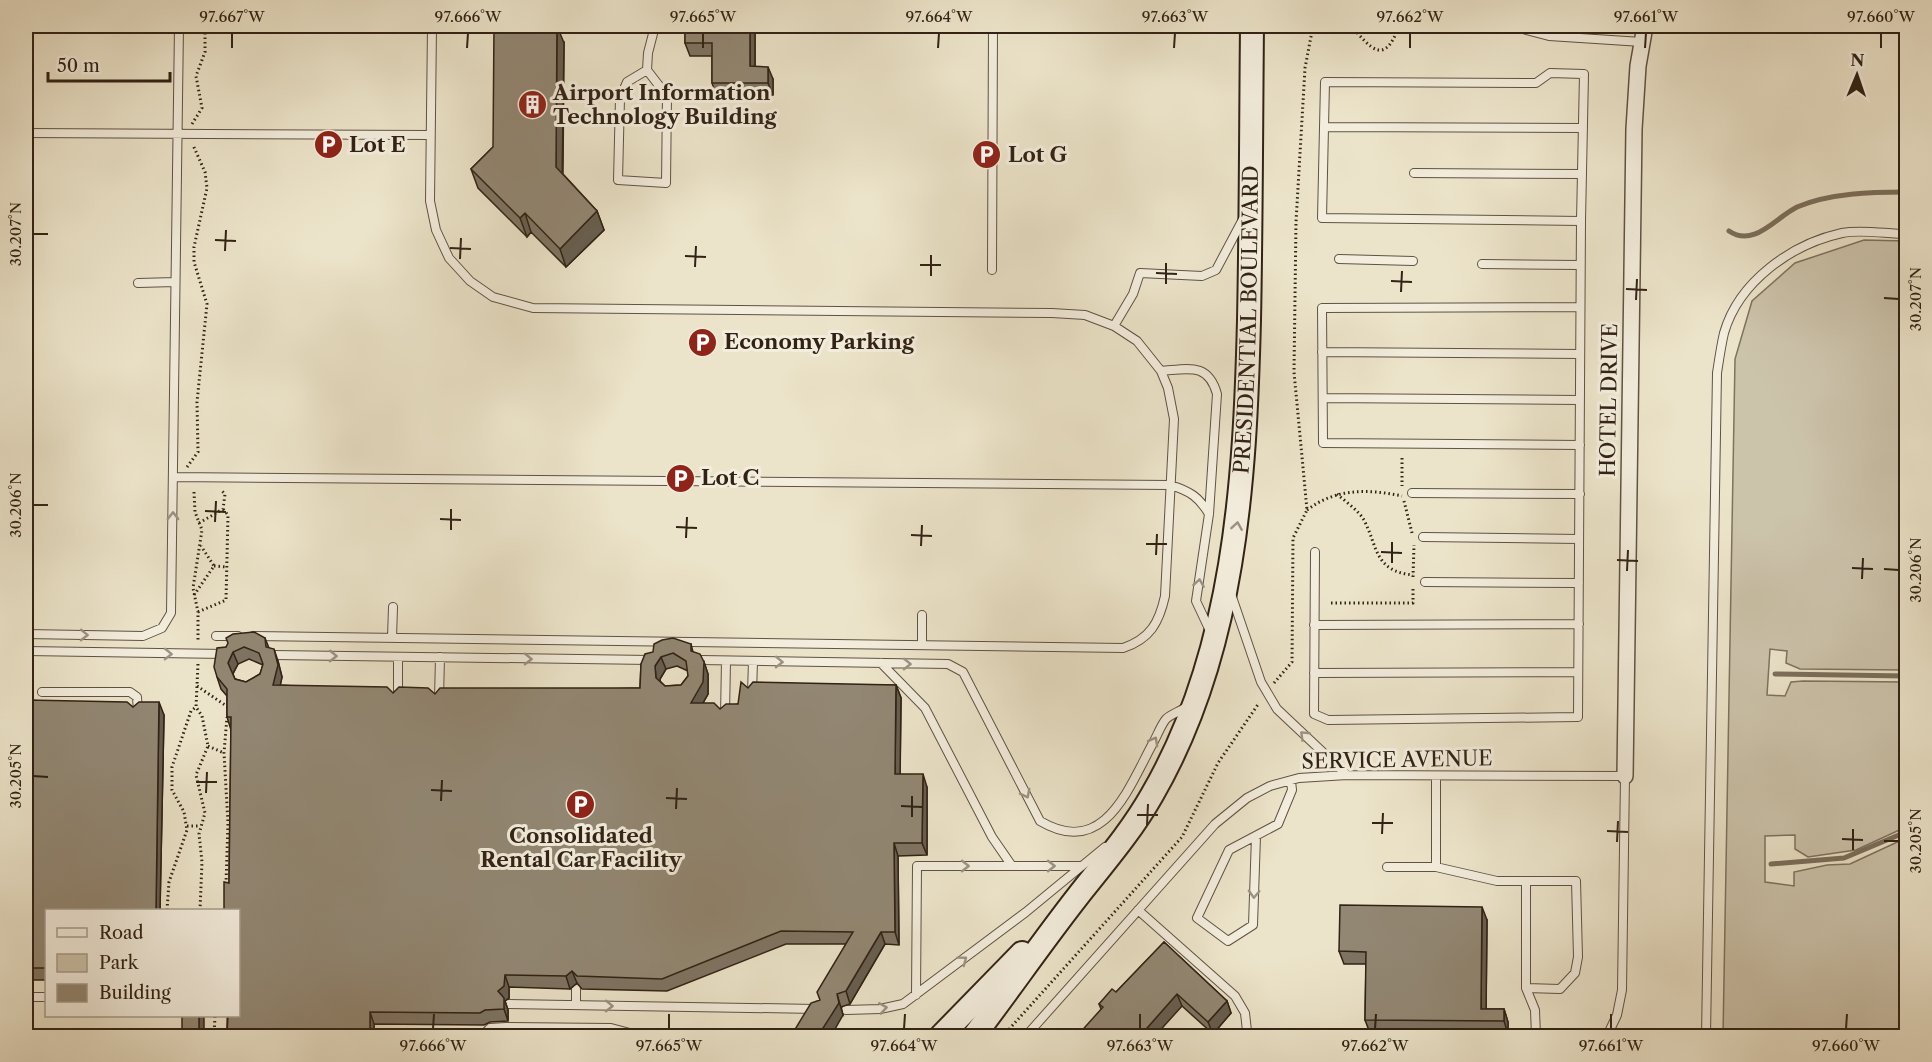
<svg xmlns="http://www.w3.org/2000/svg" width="1932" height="1062" viewBox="0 0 1932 1062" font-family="'Libre Caslon Text',serif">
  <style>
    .green { fill: #ccc3ab; stroke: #7e7260; stroke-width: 1.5 }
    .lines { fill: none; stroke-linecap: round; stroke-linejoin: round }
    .stream { stroke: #7b6f5c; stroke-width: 5 }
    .lane-casing { stroke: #605242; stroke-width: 10 }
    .street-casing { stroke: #605242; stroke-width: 18 }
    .secondary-casing { stroke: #312215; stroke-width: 26 }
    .path { stroke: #312215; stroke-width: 3; stroke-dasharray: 1.5 3; stroke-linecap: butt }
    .lane { stroke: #f3eddd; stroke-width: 8 }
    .street { stroke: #f3eddd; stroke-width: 15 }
    .secondary { stroke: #f3eddd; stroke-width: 22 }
    .wall { fill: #7e7463; stroke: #312215; stroke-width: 1.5; fill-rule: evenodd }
    .shaded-wall { fill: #665e50; stroke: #312215; stroke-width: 1.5 }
    .building { fill: #928773; stroke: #312215; stroke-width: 1.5; fill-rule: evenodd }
    .oneway { stroke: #9c9283 }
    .ticks { fill: none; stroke: #312215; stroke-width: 2 }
    .labels { text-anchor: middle; stroke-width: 6; stroke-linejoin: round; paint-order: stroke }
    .poi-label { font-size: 21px; font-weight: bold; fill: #312215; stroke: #f3eddd; text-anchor: start }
    .street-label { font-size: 21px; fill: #312215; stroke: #f3eddd }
    .neatline { fill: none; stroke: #312215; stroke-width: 2 }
    .ticks-label { font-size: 15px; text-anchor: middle; fill: #312215 }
  </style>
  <rect width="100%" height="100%" fill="#ece4ca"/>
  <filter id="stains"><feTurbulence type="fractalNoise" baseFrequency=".00333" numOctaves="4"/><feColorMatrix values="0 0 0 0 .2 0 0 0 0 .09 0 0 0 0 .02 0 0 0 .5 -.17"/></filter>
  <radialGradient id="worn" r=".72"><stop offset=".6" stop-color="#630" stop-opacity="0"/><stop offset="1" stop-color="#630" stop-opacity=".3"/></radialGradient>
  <path class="green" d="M1864,240L1906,241V670L1800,669L1786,663L1787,651L1770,649L1767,695L1785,696L1791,682L1803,681L1906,682V827L1856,850L1808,857L1795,849V835L1765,836V882L1794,886V872L1827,865L1850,864L1906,838V1036H1723L1735,359L1752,301L1795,263Z"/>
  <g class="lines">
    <path class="stream" d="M1729,231C1754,248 1775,218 1797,207C1830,193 1872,192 1906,192
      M1775,674L1906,676
      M1771,864L1844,858L1906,832"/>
    <defs>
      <path id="lane" d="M1512,26L1549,36L1642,42
        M647,70L627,82L620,98L618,180L666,183L667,96L647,70L648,53L655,26
        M1324,127L1583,128
        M26,133L430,135
        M1414,173L1582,174
        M1339,259L1413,261
        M1482,264L1580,265
        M992,270L993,26
        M138,283L175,282
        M1114,326L1133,294L1140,273L1202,276L1216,270L1243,219
        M1322,352L1580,354
        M1161,371C1188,369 1208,362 1217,394L1209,514L1196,601L1211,633
        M1323,398L1580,400
        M1580,445L1323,443L1322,308L1580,307
        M173,477L1170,485C1190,491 1199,497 1209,514
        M1412,493L1580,494
        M1423,537L1579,539
        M1315,552L1314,714L1328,720L1578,717L1581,221L1584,74L1550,73L1536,83L1325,82L1322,218L1581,221
        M1425,582L1579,583
        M1231,594L1261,682L1277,709L1347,775
        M1314,625L1579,624
        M26,634L143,636L162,628L171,613L179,26
        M216,636H238
        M253,636L1123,648C1150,639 1159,623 1165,596L1174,419L1168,388L1161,371L1137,341L1114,326L1085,315L1052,313L533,308L493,297L470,281L449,258L436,230L430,201L432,26
        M392,638L393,607
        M922,644V615
        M26,651L225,654
        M274,655L651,660
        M700,660L948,664L963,672L1040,821C1104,859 1128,789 1153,743C1157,736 1161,725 1166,719C1171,714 1181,711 1186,707
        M881,663L925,708L992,837L1012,866H1082
        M1314,673L1578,672
        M42,692H130L137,697L138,712
        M752,693L753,661
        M398,697V657
        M439,699L440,657
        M725,715L726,661
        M1436,776V867
        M1256,836L1253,925L1228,941L1197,918L1229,850L1278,824L1292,790L1291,781
        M1387,867H1436L1497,881H1576L1578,957L1575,973L1560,989L1526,988L1535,1010L1536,1036
        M1138,910L1235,996L1245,1013L1247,1031L1242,1036
        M1526,988V882
        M916,995L917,866H1012
        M26,997H46
        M508,1004L816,1009
        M576,1005V989
        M846,1010L880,1009L903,1004L1026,912L1105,847
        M482,1036L490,1028L506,1027L611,1028L641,1036
        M1026,1036L1215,824L1247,798L1270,786L1299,778L1347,775L1625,776L1622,990L1617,1015L1607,1036
        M1706,1036L1717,373C1719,360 1721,346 1724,333C1739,281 1792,244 1842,233C1862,229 1887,234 1906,234"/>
      <path id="street" d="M1625,776L1634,129L1638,66L1645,26"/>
      <g id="secondary">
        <path d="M941,1036L1022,953"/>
        <path id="s1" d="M974,1036C1009,990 1042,942 1078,896C1104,863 1131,832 1152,795C1235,652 1245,481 1249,320C1251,222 1251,124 1252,26"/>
      </g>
    </defs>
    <use href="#lane" class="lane-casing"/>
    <use href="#street" class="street-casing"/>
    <use href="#secondary" class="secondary-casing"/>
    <path class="path" d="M1351,26C1371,48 1384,67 1399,26
      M192,124L202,108L196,76L205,52V26
      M1402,458V486
      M187,467L198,452L197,402L207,304L194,262V247L207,188L205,172L193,145
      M194,492L195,512L202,530L193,588L198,612V642
      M1337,494C1346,502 1358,510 1364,520C1378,547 1374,571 1413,575
      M1404,501L1412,533
      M1307,510C1336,488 1368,489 1402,496
      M199,523L223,509L225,494L221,490
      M214,566L227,567
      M1413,577L1414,545
      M194,595L214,566L201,546
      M1331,603H1413V587
      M198,612L226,600L228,515L223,509
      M198,664L196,707L202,716L208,746L196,775L205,813L199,834L202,862L200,910
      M1274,683L1292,662L1293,538L1307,510L1294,372L1296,222L1305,68L1313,26
      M197,686L228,707
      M208,746L224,753
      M187,826H200
      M226,884L228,823L224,753L227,717
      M167,910L169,882L187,830L184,812L172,790V767L191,711L196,707
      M214,1036L215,1016
      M1003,1036L1182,837L1218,763L1259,703"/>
    <use href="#lane" class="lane"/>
    <use href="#street" class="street"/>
    <use href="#secondary" class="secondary"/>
  </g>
  <path class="wall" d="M685,26H755V67L773,79V95H716L712,83V56H690L685,43Z
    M564,43L563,174L597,211L604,230L566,267L531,232L527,237L478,188L471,169L493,147Z
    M265,638L269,648L278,661L282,677L280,685L393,693L435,694L640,688L641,664L691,644L693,652L704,662L708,674V694L703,703L720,709L738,704L748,688L896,685L901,698L900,774L927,787V855L898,856L899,945L885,944L850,1004L841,1007L843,1015L820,1000L846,944H786L667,991L582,989L577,983L570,989L509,987V998L505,1001L508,1010V1021L490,1022L484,1025L374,1024V1036L204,1033H227L231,730L227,717V696L221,689L217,677L226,647ZM249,659L263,665L260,674L246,682L235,679L233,674L238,664ZM677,666L688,671V676L681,685L665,686L660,681V679L666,669Z
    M26,700L133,707L164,715L160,910H46V980H26Z
    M1487,920L1486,1009H1504L1508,1022V1034L1370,1033L1365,1020L1366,964H1344L1339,951Z
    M1164,942L1227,1001L1231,1013L1213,1034L1182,1006L1101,1009L1099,1004L1116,992Z"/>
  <path class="shaded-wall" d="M557,26L564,43L562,185L556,167Z
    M750,26H755V79L750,66Z
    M768,67L773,79V95L768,83Z
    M597,211L604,230L566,267L560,249Z
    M525,213L531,232L527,237L520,218Z
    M274,649L278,661L282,677L278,697L273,685Z
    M233,652L238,664L232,675L228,663Z
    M661,657L666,669L660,679L661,691L656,678L655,666Z
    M704,662L708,674V694L696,715L691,703Z
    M896,685L901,698L900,786L895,774Z
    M159,702L164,715L160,910H156Z
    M923,774L927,787V855L922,843Z
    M894,843L898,856L899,945L895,932Z
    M1482,907L1487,920L1486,1021L1481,1009Z
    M881,932L885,944L850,1004L846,991Z
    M572,971L577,983L570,989L566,976Z
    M505,975L509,987V998L505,1001L508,1010V1021L498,991Z
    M837,994L843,1015L831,1036H818Z
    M1177,994L1182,1006L1155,1036H1140Z
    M1227,1001L1231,1013L1213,1034L1208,1022Z
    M1504,1009L1508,1022V1034L1504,1021Z
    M370,1012L374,1024V1036H370Z
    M199,1016H204V1036L199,1033Z"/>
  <path class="building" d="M494,26H557L556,167L597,211L560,249L525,213L520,218L471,169L493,147Z
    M685,26H750V66L768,67V83H712V43H685Z
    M254,632L265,638L266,647L274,649L278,665L273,685L387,687L393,693L399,687L428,688L435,694L440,688H640L641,664L645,654L653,652L654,644L662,640L673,638L691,644V651L700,654L704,662L703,682L691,703H714L720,709L726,704H738L741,682L748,688L753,682L896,685L895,774H923L922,843H894L895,932H881L846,991L837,994L839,1003L818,1036H791L811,1003L820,1000L817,992L853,932L781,931L662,979L577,976L572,971L566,976L505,975L504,986L498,991L504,998V1009L485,1010L480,1013L370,1012V1035L426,1036H26V1029L182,1032V1016H199V1033H227L228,1016H238V910H224V882L229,883L231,717H227V689L217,677L214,667L217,648L226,647L228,643L226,638L233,634ZM244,647L259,653L263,664L260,674L246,682L235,679L228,663L233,652ZM673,653L686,661L688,676L681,685L665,686L656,678L655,666L661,657Z
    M26,700L127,702L133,707L139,702H159L156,910H46V968H26Z
    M1340,905L1482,907L1481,1009H1504V1021L1365,1020L1366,952L1339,951Z
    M1164,942L1227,1001L1208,1022L1177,994L1140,1036H1077L1103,1007L1099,1004L1112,989L1116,992Z"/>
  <defs><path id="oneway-chevron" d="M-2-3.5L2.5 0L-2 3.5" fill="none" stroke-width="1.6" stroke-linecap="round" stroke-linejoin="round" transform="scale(1.5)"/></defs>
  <g class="oneway">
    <use href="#oneway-chevron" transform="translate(173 516) rotate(-90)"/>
    <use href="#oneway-chevron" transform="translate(1237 526) rotate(-81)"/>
    <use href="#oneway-chevron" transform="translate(1199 583) rotate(-81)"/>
    <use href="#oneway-chevron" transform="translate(84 635) rotate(1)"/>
    <use href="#oneway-chevron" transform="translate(168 654) rotate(1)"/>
    <use href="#oneway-chevron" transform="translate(333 656) rotate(1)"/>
    <use href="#oneway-chevron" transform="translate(528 659) rotate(1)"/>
    <use href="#oneway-chevron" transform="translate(779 662) rotate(1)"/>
    <use href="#oneway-chevron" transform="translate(907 664) rotate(1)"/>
    <use href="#oneway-chevron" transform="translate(1304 735) rotate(-136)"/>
    <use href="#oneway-chevron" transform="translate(1154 741) rotate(-61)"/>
    <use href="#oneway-chevron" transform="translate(1026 794) rotate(63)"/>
    <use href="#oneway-chevron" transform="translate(965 866)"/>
    <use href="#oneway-chevron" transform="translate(1051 866)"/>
    <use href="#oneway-chevron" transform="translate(1254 894) rotate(92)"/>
    <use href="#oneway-chevron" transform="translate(963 960) rotate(-37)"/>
    <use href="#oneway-chevron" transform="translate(609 1006) rotate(1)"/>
    <use href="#oneway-chevron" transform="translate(883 1008) rotate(-9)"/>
  </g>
  <path class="ticks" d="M232,48V33M467,48L468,33M703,48V33M938,48L939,33M1174,48L1175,33M1410,48V33M1645,48L1646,33M1881,48V33M33,234H48M215,240L236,241M450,248L471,249M225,251L226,230M685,256L706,257M460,259L461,238M920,265H941M695,267L696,246M1156,273L1177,274M931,276V255M1391,281L1412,282M1166,284V263M1626,289L1647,290M1401,292L1402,271M1884,298L1899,299M1636,300L1637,279M33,505H48M205,511L226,512M440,519L461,520M215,522L216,501M676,527L697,528M451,530V509M911,535L932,536M686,538L687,517M1146,544H1167M921,546L922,525M1381,552L1402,553M1156,555L1157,534M1617,560L1638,561M1392,563V542M1852,568L1873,569M1884,569L1899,570M1627,571L1628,550M1862,579L1863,558M33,776L48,777M196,782H217M431,790L452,791M206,793L207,772M666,798L687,799M441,801L442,780M901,806L922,807M676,809L677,788M1137,815H1158M912,817V796M1372,823H1393M1147,825L1148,804M1607,831L1628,832M1382,834L1383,813M1842,839L1863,840M1884,841H1899M1617,842L1618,821M1853,850V829M433,1029L434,1014M669,1029V1014M904,1029L905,1014M1140,1029V1014M1375,1029L1376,1014M1611,1029V1014M1846,1029L1847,1014"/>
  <defs>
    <symbol id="building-disc" viewBox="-11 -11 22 22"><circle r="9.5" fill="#8f2418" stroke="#f3eddd"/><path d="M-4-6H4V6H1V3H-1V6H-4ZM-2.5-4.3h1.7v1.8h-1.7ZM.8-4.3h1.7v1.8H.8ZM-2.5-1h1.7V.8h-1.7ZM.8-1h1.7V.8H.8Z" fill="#fff"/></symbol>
    <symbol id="parking-disc" viewBox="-11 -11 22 22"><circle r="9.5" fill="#8f2418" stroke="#f3eddd"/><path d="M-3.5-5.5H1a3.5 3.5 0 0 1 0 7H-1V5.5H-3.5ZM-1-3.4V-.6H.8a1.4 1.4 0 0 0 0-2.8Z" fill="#fff"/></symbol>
  </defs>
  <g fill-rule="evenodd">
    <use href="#building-disc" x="516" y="88" width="33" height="33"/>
    <use href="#parking-disc" x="312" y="128" width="33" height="33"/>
    <use href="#parking-disc" x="970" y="138" width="33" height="33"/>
    <use href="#parking-disc" x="686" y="326" width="33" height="33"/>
    <use href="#parking-disc" x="664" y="462" width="33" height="33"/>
    <use href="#parking-disc" x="564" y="788" width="33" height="33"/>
  </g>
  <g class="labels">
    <g class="poi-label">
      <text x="553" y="100">Airport Information<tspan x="553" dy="24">Technology Building</tspan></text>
      <text x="349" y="152">Lot E</text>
      <text x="1008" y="162">Lot G</text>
      <text x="724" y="349">Economy Parking</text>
      <text x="701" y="485">Lot C</text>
      <text x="581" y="843" text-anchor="middle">Consolidated<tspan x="581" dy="24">Rental Car Facility</tspan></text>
    </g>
    <g class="street-label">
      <text dy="7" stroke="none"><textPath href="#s1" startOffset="790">PRESIDENTIAL BOULEVARD</textPath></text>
      <text transform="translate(1609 400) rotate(-89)" y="7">HOTEL DRIVE</text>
      <text transform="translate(1397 760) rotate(-1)" y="7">SERVICE AVENUE</text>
    </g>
  </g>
  <rect width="1932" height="1062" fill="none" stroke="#ece4ca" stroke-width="66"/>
  <rect x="45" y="909" width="195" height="108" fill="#f3eddd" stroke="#a59c8d" stroke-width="1.5"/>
  <rect x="57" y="928" width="30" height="9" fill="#f3eddd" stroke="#a59c8d" stroke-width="1.5"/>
  <text x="99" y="939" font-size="18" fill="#312215">Road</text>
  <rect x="57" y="954" width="30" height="18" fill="#ccc3ab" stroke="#a59c8d" stroke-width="1.5"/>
  <text x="99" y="969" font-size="18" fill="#312215">Park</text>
  <rect x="57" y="984" width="30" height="18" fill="#928773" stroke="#a59c8d" stroke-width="1.5"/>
  <text x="99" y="999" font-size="18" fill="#312215">Building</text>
  <g transform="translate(1857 75) rotate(2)" stroke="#f3eddd" stroke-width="4.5" paint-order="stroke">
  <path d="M0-4.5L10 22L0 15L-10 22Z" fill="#312215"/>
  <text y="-9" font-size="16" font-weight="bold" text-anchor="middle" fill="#312215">N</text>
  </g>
  <path d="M48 72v9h122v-9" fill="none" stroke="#312215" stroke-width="3"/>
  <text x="57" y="72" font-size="18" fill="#312215" stroke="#f3eddd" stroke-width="4.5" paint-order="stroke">50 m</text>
  <rect x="33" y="33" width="1866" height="996" class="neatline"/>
  <g class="ticks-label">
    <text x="232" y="22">97.667°W</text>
    <text x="468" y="22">97.666°W</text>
    <text x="703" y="22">97.665°W</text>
    <text x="939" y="22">97.664°W</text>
    <text x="1175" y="22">97.663°W</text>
    <text x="1410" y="22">97.662°W</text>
    <text x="1646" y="22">97.661°W</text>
    <text x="1881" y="22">97.660°W</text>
    <text transform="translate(16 234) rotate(-90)" y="5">30.207°N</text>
    <text transform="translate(1916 299) rotate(-90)" y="5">30.207°N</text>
    <text transform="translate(16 505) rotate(-90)" y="5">30.206°N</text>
    <text transform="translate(1916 570) rotate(-90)" y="5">30.206°N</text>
    <text transform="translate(16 776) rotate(-90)" y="5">30.205°N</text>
    <text transform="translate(1916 841) rotate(-90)" y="5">30.205°N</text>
    <text x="433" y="1051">97.666°W</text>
    <text x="669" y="1051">97.665°W</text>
    <text x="904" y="1051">97.664°W</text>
    <text x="1140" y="1051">97.663°W</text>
    <text x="1375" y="1051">97.662°W</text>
    <text x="1611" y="1051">97.661°W</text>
    <text x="1846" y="1051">97.660°W</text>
  </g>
  <rect width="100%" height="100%" filter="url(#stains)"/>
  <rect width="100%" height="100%" fill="url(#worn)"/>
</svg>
